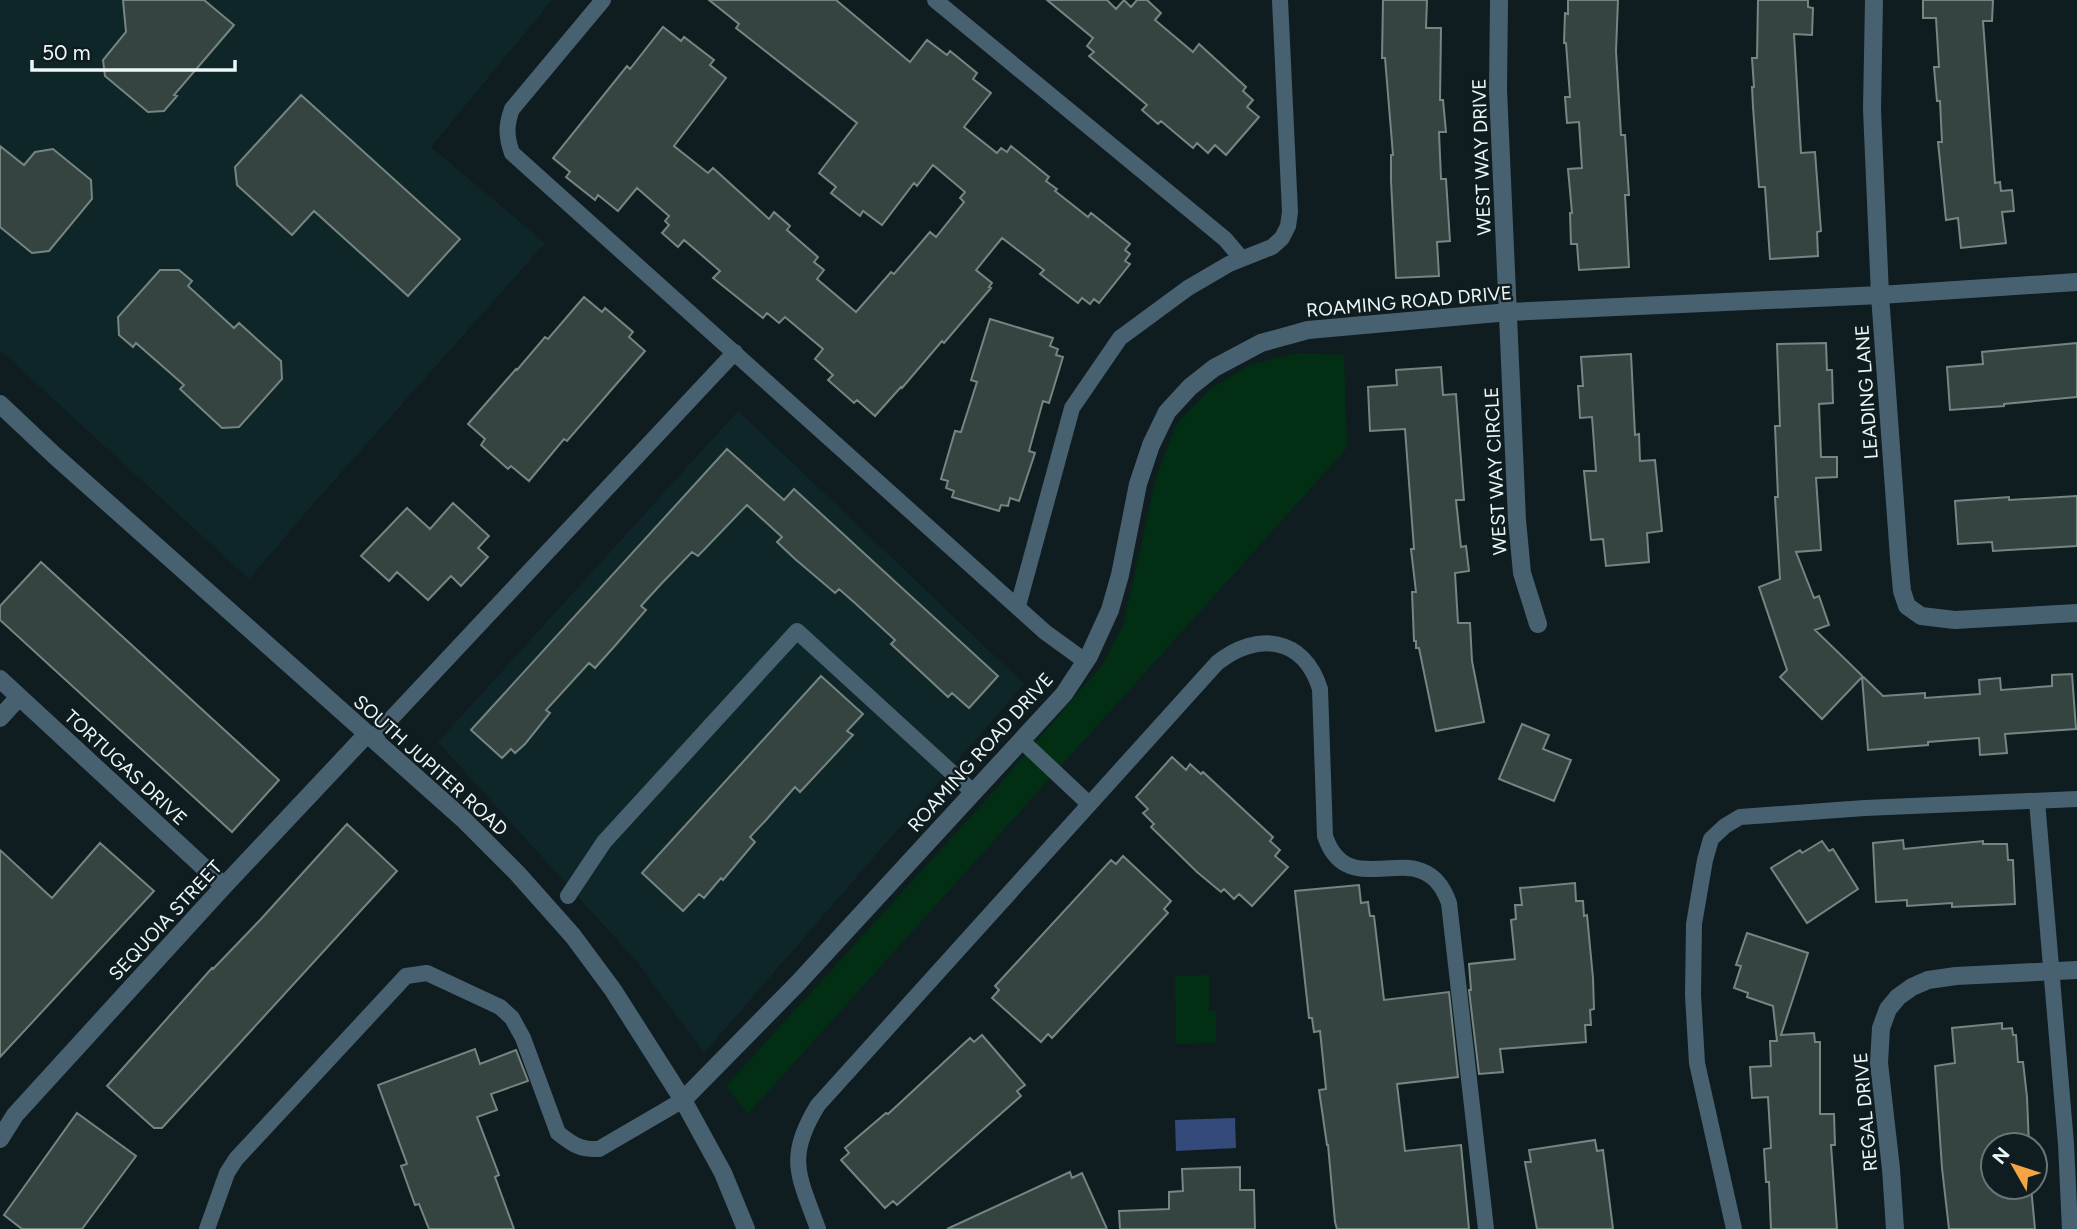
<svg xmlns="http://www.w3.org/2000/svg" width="2077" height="1229" viewBox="0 0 2077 1229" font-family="Figtree,sans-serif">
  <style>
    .built { fill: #0f2629 }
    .green { fill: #022e14 }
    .water { fill: #334a7a }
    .building { fill: #354441; stroke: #758581; stroke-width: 2 }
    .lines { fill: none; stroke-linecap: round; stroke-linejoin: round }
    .service { stroke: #486170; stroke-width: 16 }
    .minor { stroke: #486170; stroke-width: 18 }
    .tertiary { stroke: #486170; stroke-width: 18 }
    .labels { text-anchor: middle; stroke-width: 5; stroke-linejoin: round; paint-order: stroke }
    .street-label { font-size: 19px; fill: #eef7f8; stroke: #101d20 }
  </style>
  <rect width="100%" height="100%" fill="#101d20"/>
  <path class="built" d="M0,0H552L431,147L545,243L314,503L249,579L0,350Z
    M738,411L1024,684L704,1053L638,963L438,742Z"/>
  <path class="green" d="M1296,353L1344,355L1347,448L748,1114L726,1086L985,801L1102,665L1123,626L1156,478L1176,425L1209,390L1249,365Z
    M1209,975V1011H1216V1043L1176,1044L1175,976Z"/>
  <path class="water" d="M1235,1118L1236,1148L1176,1151L1175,1120Z"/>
  <path class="building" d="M123,0H204L234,25L174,95L177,96L164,111L148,112L105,76L103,60L126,32Z
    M709,0H836L910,62L927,40L947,55L950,51L977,73L973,79L991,93L964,127L997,153L1001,148L1007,152L1011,146L1049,177L1046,181L1057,189L1055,191L1088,217L1091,213L1130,244L1125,250L1130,254L1125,261L1130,264L1099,303L1094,299L1090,304L1082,298L1078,303L1040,274L1044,270L1002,238L976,270L992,283L989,287L991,288L944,343L942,341L902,388L901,387L875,416L857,400L854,403L828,380L833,375L815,359L823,349L785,317L779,323L767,313L763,318L713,278L720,271L684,240L678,247L662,233L669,225L665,221L669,216L637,188L618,211L598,195L595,200L566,177L570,172L553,158L627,66L630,69L663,27L681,41L684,37L714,60L710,65L726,78L674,146L708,173L713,168L769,219L774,212L790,226L787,230L818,257L814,262L824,270L817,279L856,312L891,272L894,274L930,232L936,237L964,202L960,198L965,192L933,165L917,186L914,183L882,225L863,211L860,216L831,193L836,187L819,173L857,123L736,28L739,24Z
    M1047,0H1107L1116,9L1124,0L1131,7L1137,0H1147L1161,13L1155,20L1193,52L1199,44L1246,87L1243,91L1253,100L1247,107L1259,117L1226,155L1215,145L1208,153L1197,143L1193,148L1161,121L1158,124L1142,110L1147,105L1089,56L1094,52L1087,46L1093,38Z
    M1383,0H1427L1426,28H1441L1440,100H1443L1446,132H1439L1441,179H1446L1450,241L1437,242L1439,276L1396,278L1391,181V155H1393L1385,58H1382Z
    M1568,0H1618L1616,51L1621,135H1625L1629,195H1625L1629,267L1579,270L1577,244H1571L1570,213H1572L1568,169L1582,168L1579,122L1567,123L1565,97H1570L1566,43H1564L1565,13L1568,14Z
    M1758,0H1808V7L1813,8L1812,35L1794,34L1801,153L1815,152L1821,231L1817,232L1818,256L1770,259L1765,187H1759L1753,107L1752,87H1754L1752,58H1757Z
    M1923,0H1993L1992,21H1983L1995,183L2000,182L2001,191L2012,190L2014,211L2002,212L2006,243L1961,248L1958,218L1946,220L1938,142H1942L1940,101H1937L1934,67H1939L1936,18H1923Z
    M301,95L460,239L408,296L314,211L292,235L237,185L235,167Z
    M0,146L24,165L35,152L53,149L91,180L92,199L49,251L32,253L0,227Z
    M160,270H179L192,281L188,286L234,328L239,323L281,361L282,379L239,427L222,428L180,389L184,385L136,343L133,347L119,335L118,317Z
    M584,297L602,312L605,308L633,332L629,337L645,351L567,441L564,439L529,481L511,466L508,469L481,445L485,439L468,424L516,369L517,370L545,337L548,339Z
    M990,319L1053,338L1050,346L1058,349L1056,355L1063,357L1049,403L1043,401L1029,451L1035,453L1019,501L1010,498L1008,506L1001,505L999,511L952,497L954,491L946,488L948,481L941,479L955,431L961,432L977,382L971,380Z
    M1826,343L1827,370H1832L1833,403L1819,404L1821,457H1837V477L1816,478L1821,550L1796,552L1814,598L1819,596L1829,625L1815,630L1883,696L1925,693V698L1980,694L1979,680L2000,678L2001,690L2052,686V675L2072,674L2076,729L2005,734L2007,753L1980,755L1979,738L1928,742V745L1868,750L1862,677L1822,719L1780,677L1787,670L1759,587L1780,579L1775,497H1778L1775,426H1780L1777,344Z
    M2077,343V397L2004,404V406L1950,410L1947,367L1983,364L1982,352Z
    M1631,354L1635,435L1639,434L1640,461L1655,460L1662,531L1647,533L1649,562L1606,566L1603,539L1591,540L1584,471H1596L1592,417L1580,418L1578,386H1583L1581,357Z
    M1441,367L1443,395L1456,394L1464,500H1456L1461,547L1466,546L1469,571L1455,573L1458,623H1470L1472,661L1484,722L1436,731L1419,648H1416V641H1414L1412,592H1416L1411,549H1414L1405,429L1370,431L1368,387L1397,385L1396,370Z
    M727,449L784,500L794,489L998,676L969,708L952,693L948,697L891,644L895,640L856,604L839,589L835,593L795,559L777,542L782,537L747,505L698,556L692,552L662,583L641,606L646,610L613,648L595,668L589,663L546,710L550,713L525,744L515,753L511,749L502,758L471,730Z
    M2077,496V546L1993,551L1992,542L1958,544L1955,501L2009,497V500Z
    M453,503L489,536L478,548L488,557L461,586L451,576L428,600L397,572L389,581L361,556L407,508L430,529Z
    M41,562L279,780L232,832L0,620V606Z
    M821,676L863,714L847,731L853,735L800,792L795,787L766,820L750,837L755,842L723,880L721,878L704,898L699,894L683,911L642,873Z
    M1522,724L1549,735L1543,749L1571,760L1554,801L1499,779Z
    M1172,757L1186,770L1190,764L1201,774L1203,772L1273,837L1270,841L1280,850L1275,856L1288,867L1252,906L1239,894L1234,899L1224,889L1221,892L1197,872L1151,827L1154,824L1143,813L1148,809L1136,797Z
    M347,824L397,871L162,1128H154L107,1086L212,968L213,969L261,919Z
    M1903,840L1904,849L1983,841V844H2007L2008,860H2013L2015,904L1952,907V903L1907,906V900L1876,902L1873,843Z
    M1822,841L1829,851L1833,849L1858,889L1807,923L1771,868L1800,850L1802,853Z
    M100,843L154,891L0,1057V850L52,898Z
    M1123,856L1171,901L1164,909L1168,913L1052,1038L1048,1034L1041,1042L992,998L999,990L995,986L1111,860L1116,864Z
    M1575,883L1576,901H1583L1584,916L1587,915L1593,978L1594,1009L1590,1010L1591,1025H1585L1586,1042L1500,1049L1503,1072L1479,1074L1469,990H1471L1469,964L1515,959L1511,920L1516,919L1515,905H1522L1520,888Z
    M1359,885L1361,903L1368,902L1370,916H1374L1384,1000L1449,992L1458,1077L1397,1084L1405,1151L1461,1145L1469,1229H1337L1335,1222L1328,1145H1327L1319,1090L1326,1089L1320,1031L1314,1032L1312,1018H1309L1295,891Z
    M1747,933L1808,953L1781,1035L1814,1033L1815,1042H1820V1114H1834L1835,1145H1831L1837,1229H1771L1769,1182H1766L1764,1149L1771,1148L1768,1097L1752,1098L1750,1067L1771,1066L1770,1041H1777L1773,1006L1747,997L1748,993L1734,988L1741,966L1736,965Z
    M2002,1023V1029L2012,1028L2013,1035H2016L2018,1062H2023L2027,1097L2029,1145H1993V1187H2031L2035,1229H1949L1942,1168L1935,1066L1955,1063L1952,1028Z
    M982,1035L1025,1085L1017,1091L1021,1096L897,1205L893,1201L885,1208L841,1160L849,1153L845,1148L886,1113L888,1114L970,1038L974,1042Z
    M475,1049L480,1064L516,1050L528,1081L491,1094L497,1110L477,1117L499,1175L495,1177L514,1229H429L419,1204L415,1205L401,1166L407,1164L378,1085Z
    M77,1113L136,1156L82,1229H22L4,1215Z
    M1595,1140L1597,1151L1603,1150L1613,1229H1537L1525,1162H1531L1529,1150Z
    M1240,1167V1190H1254L1255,1229H1120L1119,1211L1169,1209V1192L1183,1191L1182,1169Z
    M1070,1172L1072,1178L1082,1173L1107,1229H947Z"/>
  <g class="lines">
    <path class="service" d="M603,0L512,109C506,125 506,136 512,153L1045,632L1085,661
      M935,0L1225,239L1242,259
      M1018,606L1072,408L1120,338L1188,288L1229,264L1272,247L1282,238L1288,226L1290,212L1280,0
      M372,739L735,352
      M1021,740L1089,804
      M2037,801L2066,1144L2070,1229
      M568,896L604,842L797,631L973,792
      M207,1229L227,1173L236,1159L406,976L427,973L500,1007L512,1018L523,1038L558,1133C572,1144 580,1150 599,1149L683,1100
      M818,1229C799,1176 785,1158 818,1105L1217,663C1257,631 1304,637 1320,689L1325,836C1349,908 1423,828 1449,903L1486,1229
      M1734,1229L1697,1063L1693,995L1694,924L1705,860L1711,839L1725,826L1740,817L1865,808L2077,799"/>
    <path class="minor" d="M1499,0L1498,90L1517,520L1522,573L1538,624
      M1874,0L1872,109L1880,295L1899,558L1902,591L1907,606L1921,616L1955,620L2077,613
      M0,679L224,886
      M0,718L19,697
      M683,1100L798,983L1064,694L1089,656L1110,610L1120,575L1138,484L1151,445L1167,412L1190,387L1214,368L1261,343L1308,330L1509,312L1880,295L2077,282
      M0,1139L15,1115L224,886L367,734
      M1895,1229L1891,1169L1879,1063L1881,1028L1888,1009L1898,997L1912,987L1928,980L1956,976L2077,970"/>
    <path class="tertiary" d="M0,404L54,455L463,819L517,873L573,936L613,990L683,1100L723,1173L746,1229"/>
  </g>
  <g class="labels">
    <g class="street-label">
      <text transform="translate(1481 157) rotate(-92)" y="7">WEST WAY DRIVE</text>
      <text transform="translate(1409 301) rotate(-5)" y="7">ROAMING ROAD DRIVE</text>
      <text transform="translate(1866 392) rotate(-94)" y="7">LEADING LANE</text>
      <text transform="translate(1495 471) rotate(-93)" y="7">WEST WAY CIRCLE</text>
      <text transform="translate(980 752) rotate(-48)" y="7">ROAMING ROAD DRIVE</text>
      <text transform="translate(431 765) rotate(42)" y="7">SOUTH JUPITER ROAD</text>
      <text transform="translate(126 767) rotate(43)" y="7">TORTUGAS DRIVE</text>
      <text transform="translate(165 920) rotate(-47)" y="7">SEQUOIA STREET</text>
      <text transform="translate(1865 1112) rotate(-95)" y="7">REGAL DRIVE</text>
    </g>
  </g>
  <g transform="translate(2014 1166) rotate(309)"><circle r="33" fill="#101d20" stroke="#697476" stroke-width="2"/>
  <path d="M0-5L12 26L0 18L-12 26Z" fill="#f3a443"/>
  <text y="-10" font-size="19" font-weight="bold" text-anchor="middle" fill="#eef7f8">N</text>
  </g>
  <path d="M32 60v10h203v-10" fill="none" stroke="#eef7f8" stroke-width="3.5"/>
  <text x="42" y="60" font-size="21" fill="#eef7f8" stroke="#101d20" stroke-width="5" paint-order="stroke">50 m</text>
</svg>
